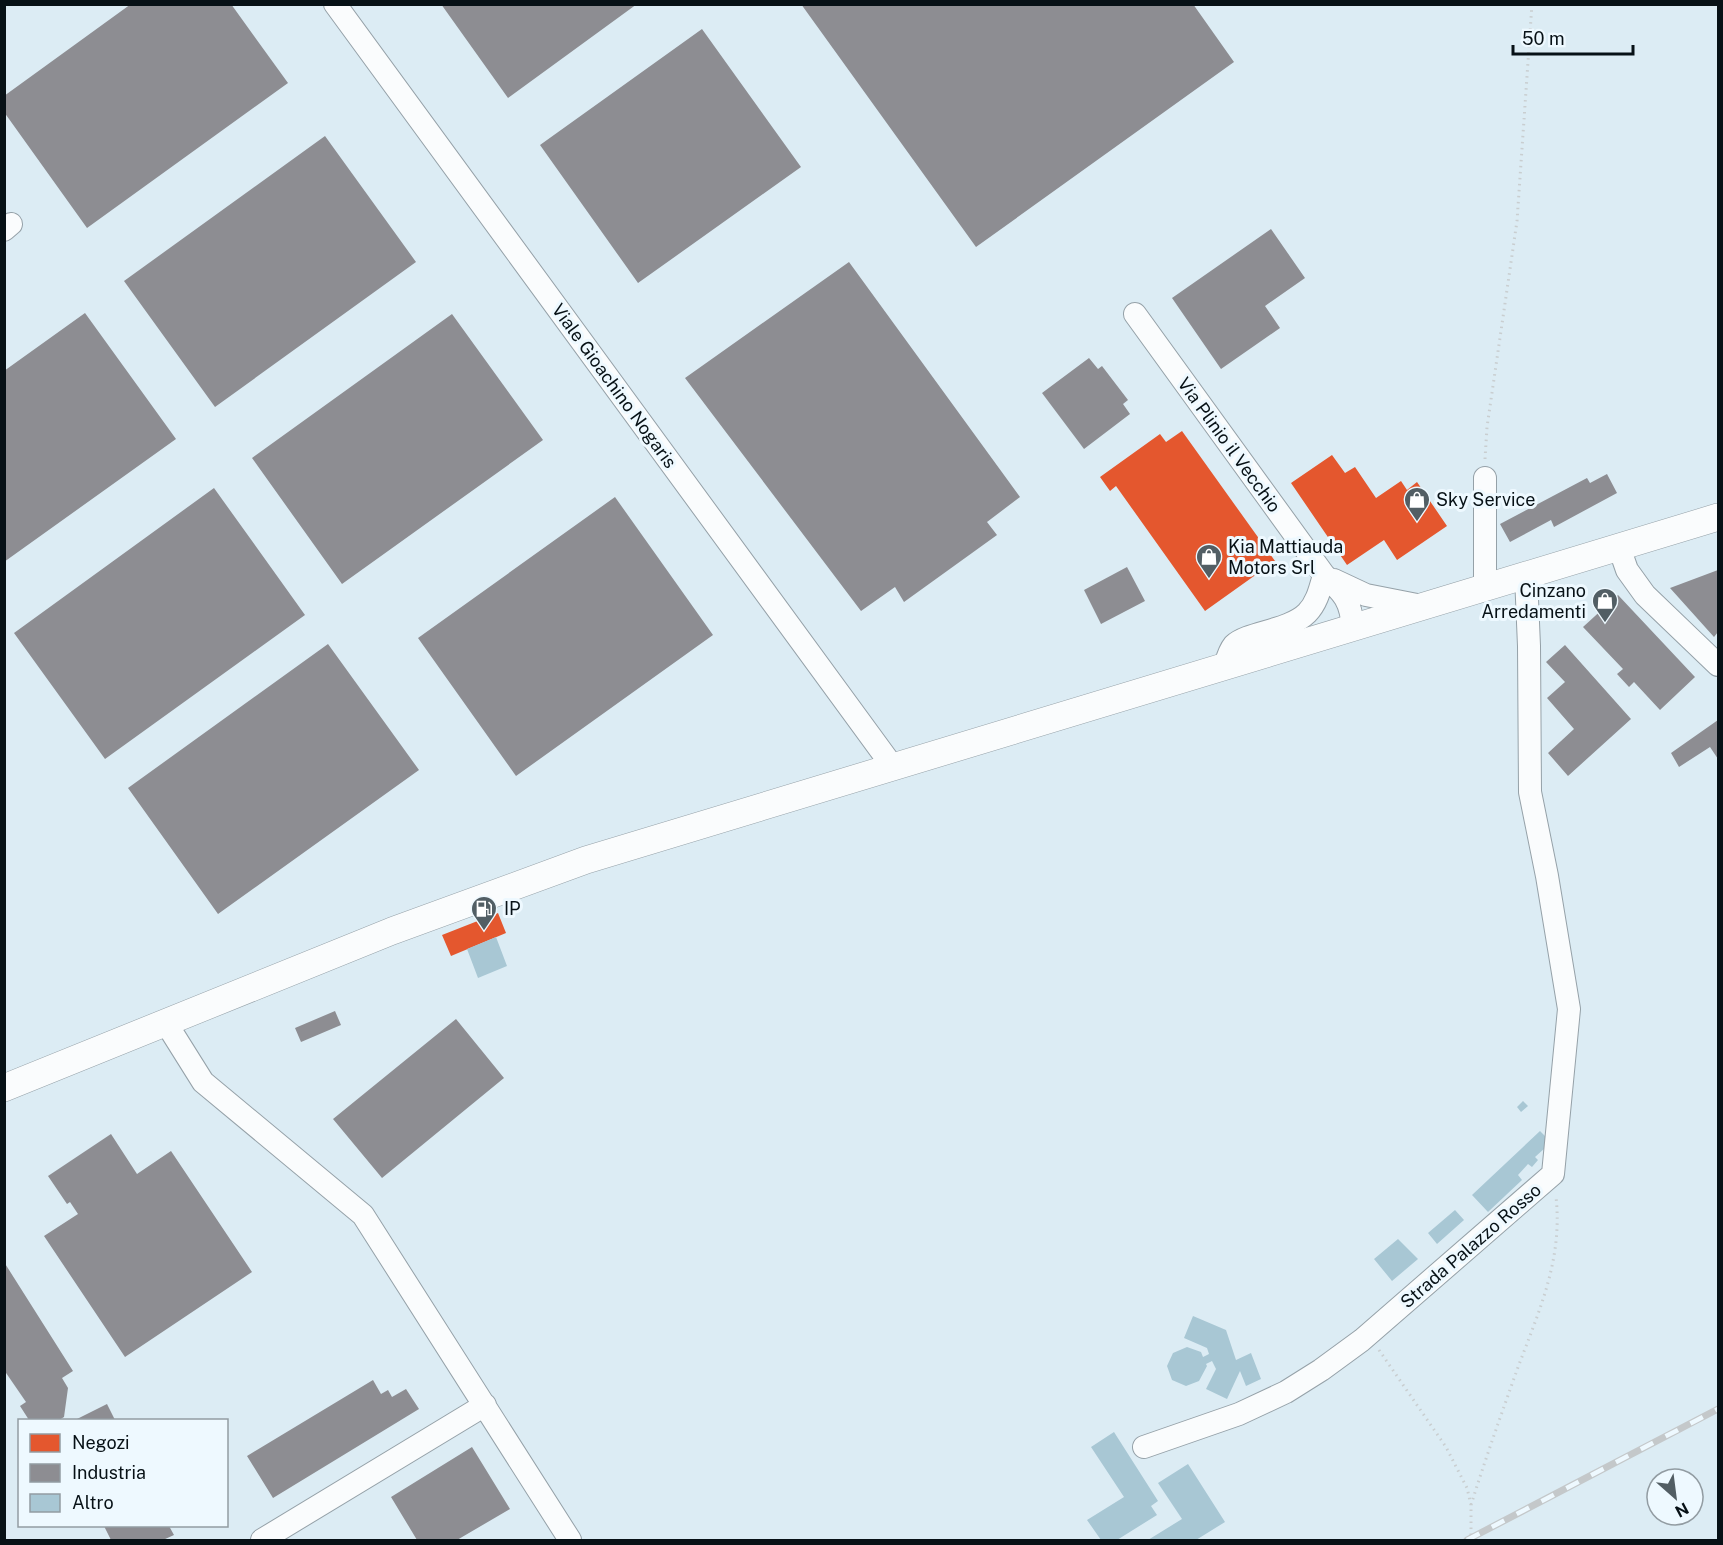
<svg xmlns="http://www.w3.org/2000/svg" width="1723" height="1545" viewBox="0 0 1723 1545" font-family="'Public Sans',sans-serif">
  <style>
    .shops { fill: #e4572e }
    .industry { fill: #8d8d92 }
    .building { fill: #a8c7d4 }
    .lines { fill: none; stroke-linecap: round; stroke-linejoin: round }
    .minor-casing { stroke: #95a1a8; stroke-width: 24 }
    .major-casing { stroke: #95a1a8; stroke-width: 28 }
    .path { stroke: #c9ced0; stroke-width: 3; stroke-dasharray: 1.5 4.5; stroke-linecap: butt }
    .minor { stroke: #fafcfd; stroke-width: 22 }
    .major { stroke: #fafcfd; stroke-width: 27 }
    .rail-casing { stroke: #c4c8ca; stroke-width: 7 }
    .rail { stroke: #eef9ff; stroke-width: 4.5; stroke-dasharray: 14; stroke-linecap: butt }
    .labels { text-anchor: middle; stroke-width: 6; stroke-linejoin: round; paint-order: stroke }
    .street-label { font-size: 18px; fill: #071116; stroke: #eef9ff }
    .poi-label { font-size: 18px; fill: #071116; stroke: #eef9ff; text-anchor: start }
  </style>
  <rect width="100%" height="100%" fill="#dcecf4"/>
  <path class="shops" d="M1182,431L1275,561L1205,611L1116,486L1110,491L1100,477L1160,434L1166,442Z
    M1332,455L1345,473L1355,467L1376,498L1401,481L1407,490L1417,482L1447,526L1397,560L1384,540L1347,565L1291,483Z
    M498,913L506,933L451,956L442,935Z"/>
  <path class="industry" d="M131,4H231L288,83L87,228L4,112V96Z
    M441,4H637L508,98Z
    M801,4H1193L1234,62L976,247Z
    M702,29L801,167L638,283L540,145Z
    M325,136L416,262L215,407L124,281Z
    M1271,229L1305,278L1265,306L1280,328L1221,369L1172,298Z
    M849,262L1020,497L987,522L997,535L904,602L895,587L861,611L685,378Z
    M85,313L176,439L4,562V371Z
    M452,314L543,440L342,584L252,458Z
    M1089,358L1098,369L1102,366L1128,400L1123,404L1130,414L1084,449L1042,393Z
    M1607,474L1617,493L1554,527L1551,520L1510,542L1500,524L1587,478L1590,483Z
    M214,488L305,615L105,759L14,633Z
    M615,497L713,635L516,776L418,638Z
    M1127,567L1145,601L1101,624L1084,590Z
    M1718,570V632L1714,637L1670,588Z
    M1618,595L1695,677L1660,710L1634,682L1629,687L1617,674L1623,669L1583,627Z
    M328,644L419,770L218,914L128,788Z
    M1565,645L1631,719L1568,776L1548,753L1574,729L1547,698L1565,682L1546,662Z
    M1718,720V759L1710,747L1679,767L1671,753Z
    M335,1011L341,1025L301,1042L295,1028Z
    M456,1019L504,1078L382,1178L333,1119Z
    M111,1134L137,1174L171,1151L252,1272L125,1357L44,1236L78,1214L70,1202L67,1204L48,1176Z
    M4,1262L73,1371L62,1378L68,1388L64,1417L59,1420H29L20,1406L26,1402L4,1370Z
    M373,1380L381,1394L388,1390L392,1397L406,1389L419,1409L273,1498L247,1456Z
    M107,1404L115,1420H75Z
    M472,1447L510,1509L457,1540H417L391,1497Z
    M104,1526H169L174,1535L163,1540H111Z"/>
  <path class="building" d="M496,937L507,966L478,978L467,949Z
    M1523,1101L1528,1106L1521,1112L1517,1107Z
    M1540,1131L1546,1137L1545,1148L1535,1157L1538,1160L1532,1167L1528,1164L1518,1175L1522,1180L1488,1212L1472,1195Z
    M1455,1210L1464,1220L1437,1244L1428,1233Z
    M1398,1239L1418,1259L1392,1281L1374,1259Z
    M1193,1316L1226,1330L1236,1360L1251,1353L1261,1379L1246,1386L1240,1371L1227,1399L1206,1389L1216,1369L1212,1361L1206,1364L1207,1366L1199,1381L1186,1386L1172,1380L1167,1366L1173,1353L1187,1347L1201,1352L1203,1357L1209,1354L1207,1348L1184,1338Z
    M1114,1432L1158,1501L1151,1506L1157,1515L1117,1540H1101L1087,1520L1124,1497L1091,1447Z
    M1188,1464L1225,1522L1196,1540H1148L1182,1519L1158,1483Z"/>
  <g class="lines">
    <defs>
      <path id="minor" d="M335,4L893,767
        M4,230L11,224
        M1135,314L1324,575C1344,593 1351,601 1353,628
        M1485,478V589
        M1619,547L1627,570L1645,595L1718,665
        M1334,580L1366,595L1422,606
        M1225,666C1227,659 1229,651 1234,645C1248,632 1289,631 1307,613C1317,603 1320,589 1324,575
        M166,1023L203,1082L363,1215L570,1540
        M1144,1447L1239,1414L1286,1392L1321,1370L1362,1340L1553,1174L1569,1009L1547,876L1530,792L1529,646L1526,576
        M262,1540L485,1405"/>
      <path id="major" d="M4,1088L392,931L586,860L1718,517"/>
    </defs>
    <use href="#minor" class="minor-casing"/>
    <use href="#major" class="major-casing"/>
    <path class="path" d="M1485,459L1487,427L1517,221L1532,4
      M1379,1350L1446,1447L1467,1488L1471,1505V1540
      M1471,1505C1485,1460 1501,1415 1517,1370C1538,1313 1563,1261 1556,1197"/>
    <use href="#minor" class="minor"/>
    <use href="#major" class="major"/>
    <defs>
      <path id="rail" d="M1467,1540L1718,1409"/>
    </defs>
    <use href="#rail" class="rail-casing"/>
    <use href="#rail" class="rail"/>
  </g>
  <defs>
    <symbol id="shop-pin" viewBox="-11 -11 22 30"><path d="M0 17L-7.5 6A9.5 9.5 0 1 1 7.5 6Z" fill="#525e64" stroke="#eef9ff"/><path d="M-5-2.5h2.3a2.7 3.5 0 0 1 5.4 0H5L5.5 6h-11ZM-1.5-2.5h3a1.5 2.3 0 0 0-3 0Z" fill="#fff"/></symbol>
    <symbol id="fuel-pin" viewBox="-11 -11 22 30"><path d="M0 17L-7.5 6A9.5 9.5 0 1 1 7.5 6Z" fill="#525e64" stroke="#eef9ff"/><path d="M-5.5-6h7V0h2V4h1.3V-2.5L3-4.5l.8-.8L6-3V5H2.5V1h-1V6h-7ZM-4.2-4.7v3.2H.2V-4.7Z" fill="#fff"/></symbol>
  </defs>
  <g fill-rule="evenodd">
    <use href="#shop-pin" x="1402" y="485" width="30" height="40"/>
    <use href="#shop-pin" x="1194" y="542" width="30" height="40"/>
    <use href="#shop-pin" x="1590" y="586" width="30" height="40"/>
    <use href="#fuel-pin" x="469" y="894" width="30" height="40"/>
  </g>
  <g class="labels">
    <g class="street-label">
      <text transform="translate(614 386) rotate(54)" y="6">Viale Gioachino Nogaris</text>
      <text transform="translate(1229 445) rotate(54)" y="6">Via Plinio il Vecchio</text>
      <text transform="translate(1471 1246) rotate(-41)" y="6">Strada Palazzo Rosso</text>
    </g>
    <g class="poi-label">
      <text x="1436" y="506">Sky Service</text>
      <text x="1228" y="553">Kia Mattiauda<tspan x="1228" dy="21">Motors Srl</tspan></text>
      <text x="1586" y="597" text-anchor="end">Cinzano<tspan x="1586" dy="21">Arredamenti</tspan></text>
      <text x="504" y="915">IP</text>
    </g>
  </g>
  <rect width="1723" height="1545" fill="none" stroke="#071116" stroke-width="12"/>
  <rect x="18" y="1419" width="210" height="108" fill="#eef9ff" stroke="#929ca2" stroke-width="1.5"/>
  <rect x="30" y="1434" width="30" height="18" fill="#e4572e" stroke="#929ca2" stroke-width="1.5"/>
  <text x="72" y="1449" font-size="18" fill="#071116">Negozi</text>
  <rect x="30" y="1464" width="30" height="18" fill="#8d8d92" stroke="#929ca2" stroke-width="1.5"/>
  <text x="72" y="1479" font-size="18" fill="#071116">Industria</text>
  <rect x="30" y="1494" width="30" height="18" fill="#a8c7d4" stroke="#929ca2" stroke-width="1.5"/>
  <text x="72" y="1509" font-size="18" fill="#071116">Altro</text>
  <g transform="translate(1675 1497) rotate(152)"><circle r="28" fill="#eef9ff" stroke="#929ca2" stroke-width="1.5"/>
  <path d="M0-4.5L10 22L0 15L-10 22Z" fill="#525e64"/>
  <text y="-9" font-size="16" font-weight="bold" text-anchor="middle" fill="#071116">N</text>
  </g>
  <path d="M1513 45v9h120v-9" fill="none" stroke="#071116" stroke-width="3"/>
  <text x="1522" y="45" font-size="18" fill="#071116" stroke="#eef9ff" stroke-width="4.5" paint-order="stroke">50 m</text>
</svg>
